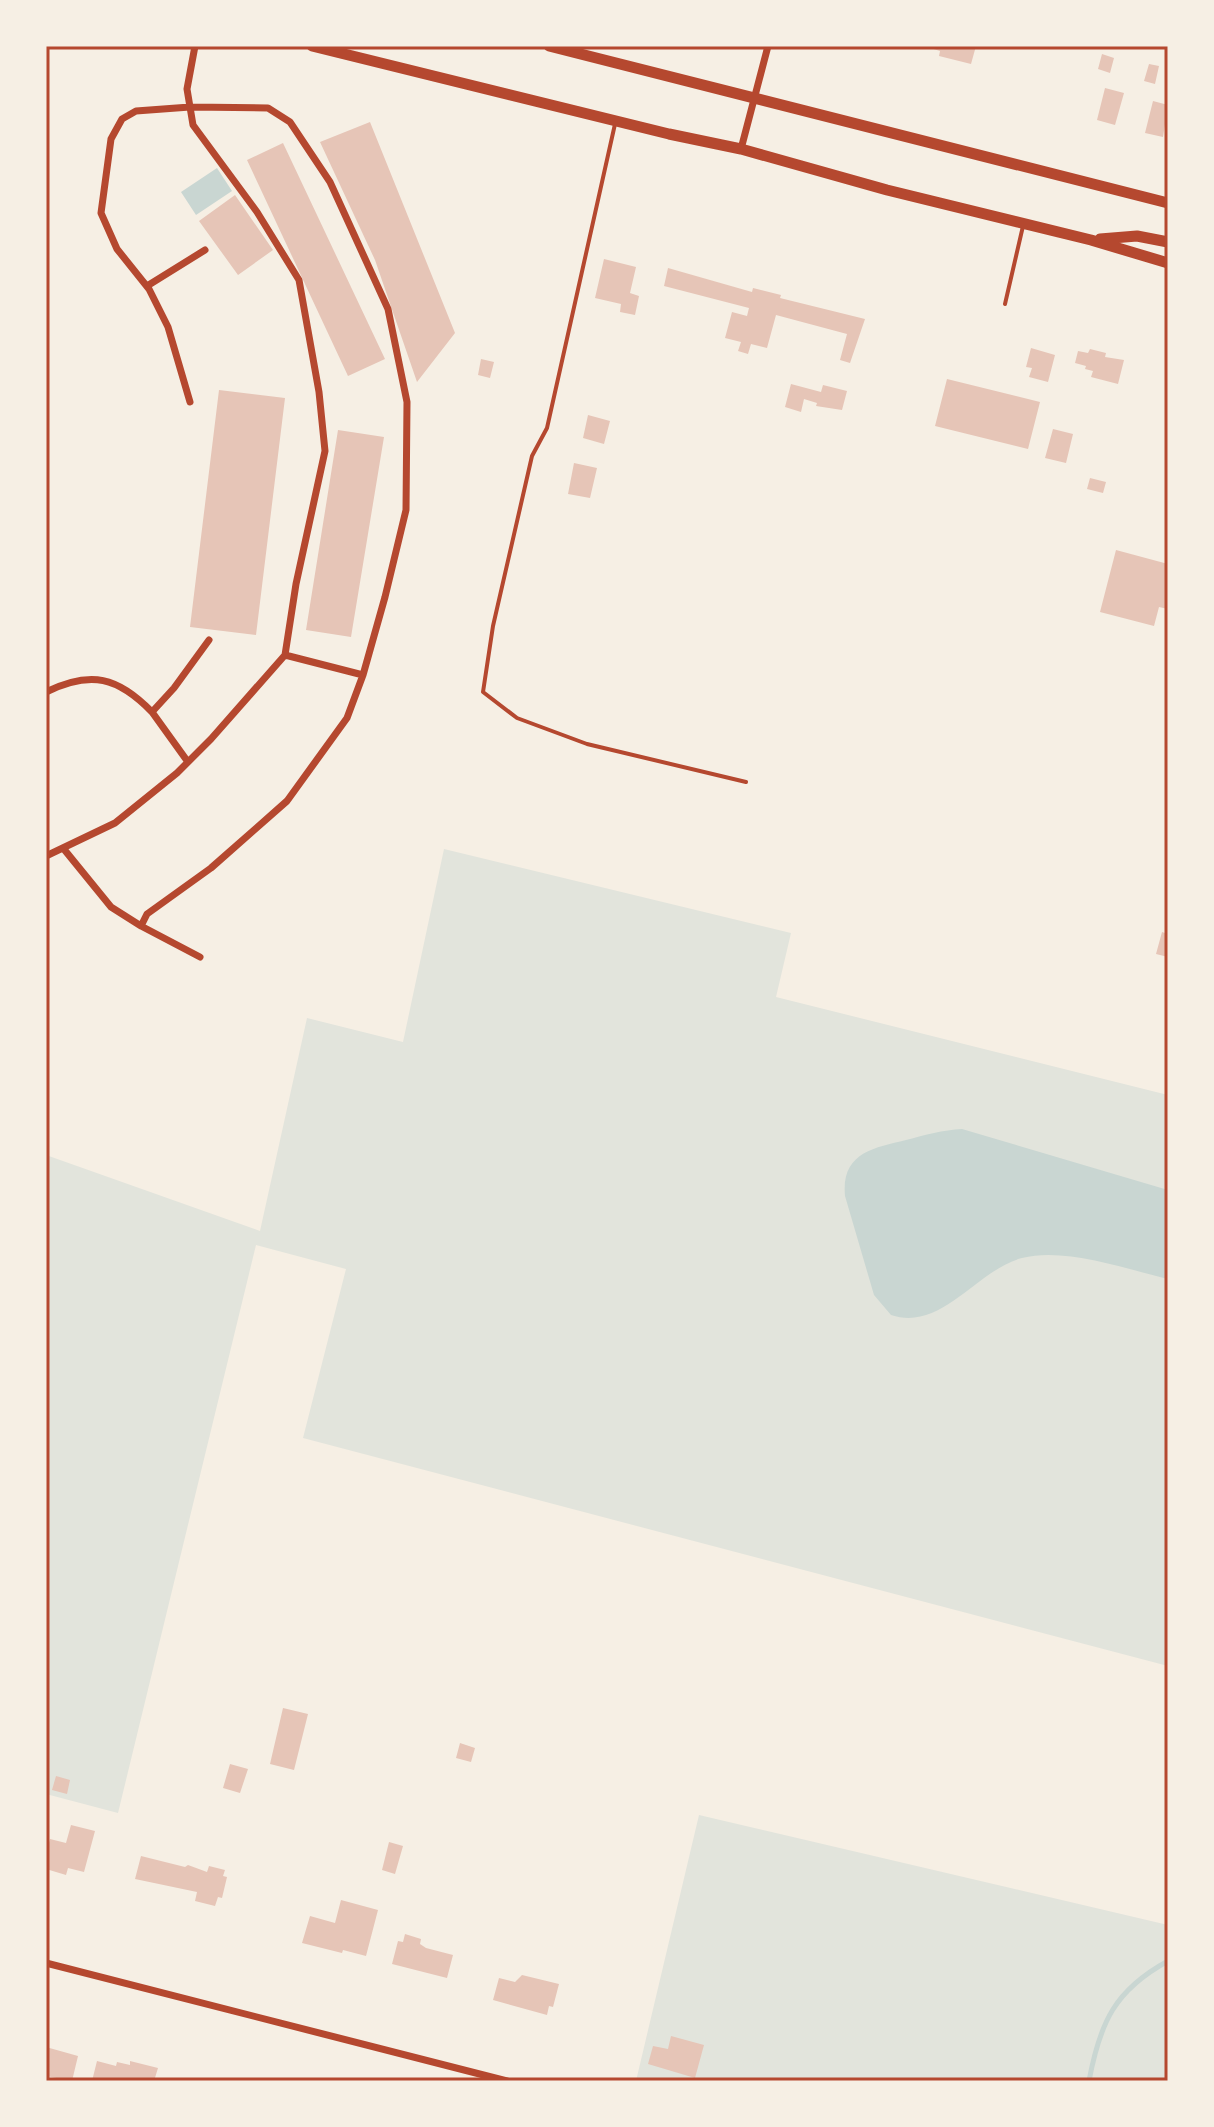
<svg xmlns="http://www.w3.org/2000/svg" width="1214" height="2127" viewBox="0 0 1214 2127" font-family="'Open Sans',sans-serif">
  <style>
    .green { fill: #e2e4dc }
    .water { fill: #c9d6d2 }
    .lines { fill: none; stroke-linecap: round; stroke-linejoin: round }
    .stream { stroke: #c9d6d2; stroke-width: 5 }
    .building { fill: #e6c5b7 }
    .service { stroke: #b5482f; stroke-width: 4 }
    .minor { stroke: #b5482f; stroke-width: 7 }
    .primary { stroke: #b5482f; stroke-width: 11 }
    .neatline { fill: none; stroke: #b5482f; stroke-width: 3 }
  </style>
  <rect width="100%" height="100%" fill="#f6efe4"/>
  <path class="green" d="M444,849L791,933L776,997L1168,1095V1666L303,1438L346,1269L256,1245L118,1813L46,1794V1155L260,1231L307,1018L403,1042Z
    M699,1815L1168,1925V2081H636Z"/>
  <path class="water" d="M217,168L232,191L196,215L181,192Z
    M962,1129L1168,1190V1279C1126,1269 1065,1247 1022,1258C976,1270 942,1332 891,1315L874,1295L845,1196C841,1153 873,1148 906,1140C925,1135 943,1130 962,1129Z"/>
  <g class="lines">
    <path class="stream" d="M1089,2081C1100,2022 1115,1990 1168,1961"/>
  </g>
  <path class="building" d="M924,46H976L971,64L939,56L940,51Z
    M1102,54L1114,58L1110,73L1098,69Z
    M1149,64L1159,66L1155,84L1144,81Z
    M1105,88L1124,93L1115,125L1097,120Z
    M1153,101L1168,105L1163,137L1145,133Z
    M370,122L455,333L417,382L375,260L320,142Z
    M283,143L385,359L348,376L247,160Z
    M235,195L273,250L238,275L199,221Z
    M604,259L636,267L630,293L639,296L635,315L620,312L621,304L595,298Z
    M668,268L752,292L753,288L781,295L780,298L865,319L850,363L840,360L847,334L776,315L767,348L751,344L748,354L738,351L741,342L725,338L732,312L747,316L749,308L664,286Z
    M1031,348L1055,355L1048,382L1029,377L1032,368L1026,367Z
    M1090,349L1106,353L1105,357L1124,360L1118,384L1091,377L1093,371L1085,369L1086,366L1075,363L1078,351L1088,353Z
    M481,359L494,362L490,378L478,375Z
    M947,379L1040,402L1028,449L935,426Z
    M791,384L821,392L823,385L847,391L842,410L816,406L817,403L804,399L801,412L785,407Z
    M219,390L285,398L256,635L190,627Z
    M588,415L610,421L604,444L583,438Z
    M1053,429L1073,434L1066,463L1045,458Z
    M338,430L384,437L351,637L306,630Z
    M574,463L597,468L590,498L568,494Z
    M1090,478L1106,482L1103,493L1087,489Z
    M1116,550L1168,564L1165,583L1168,584V609L1159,607L1154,626L1100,612Z
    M1162,932L1168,934V957L1156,954Z
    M283,1708L308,1714L294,1770L270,1764Z
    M460,1743L475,1748L471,1762L456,1758Z
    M230,1764L248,1769L240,1793L223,1788Z
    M56,1776L70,1780L67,1794L52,1790Z
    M71,1825L95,1831L84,1872L68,1868L66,1875L46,1869V1854L50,1839L66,1843Z
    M389,1842L403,1846L395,1874L382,1870Z
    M141,1856L185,1867L188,1865L207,1872L209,1866L225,1870L223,1876L227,1877L222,1898L218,1897L215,1906L195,1901L197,1892L135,1879Z
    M341,1900L378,1910L366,1956L343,1950L342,1953L302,1943L310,1916L335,1923Z
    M405,1934L421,1939L420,1944L426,1948L453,1955L447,1978L392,1964L398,1941L403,1942Z
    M522,1975L559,1984L553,2007L549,2006L547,2015L493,2000L499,1978L515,1982Z
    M671,2036L704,2045L695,2078L648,2064L653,2046L668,2049Z
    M46,2047L78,2056L72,2081L46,2076Z
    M97,2061L116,2066L117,2062L130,2065V2061L158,2068L154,2081H92Z"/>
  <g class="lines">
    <path class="service" d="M615,124L547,428L532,456L493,626L483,692L517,718L587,744L746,782
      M1005,304L1023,226"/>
    <path class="minor" d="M195,46L187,89L193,125L257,212L299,280L319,392L325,451L296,584L285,655
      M741,149L768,46
      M147,286L205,250
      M190,402L168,327L149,289L117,249L101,213L111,139L122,119L136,111L190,107L268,108L290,122L330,182L388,309L407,402L406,510L385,597L363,675L347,718L287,801L211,868L147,914L141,926L200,957
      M285,655L363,675
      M46,692C91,670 118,677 152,712
      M188,762L152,712L174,688L209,640
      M63,848L111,907L141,926
      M46,856L115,823L177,773L211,739L285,655
      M46,1963L507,2081"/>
    <path class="primary" d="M312,46L669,134L741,149L887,190L1091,240L1168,263
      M549,46L1168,203
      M1100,239L1137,236L1168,242"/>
  </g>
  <rect width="1214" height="2127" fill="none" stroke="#f6efe4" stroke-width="96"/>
  <rect x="48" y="48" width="1118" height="2031" class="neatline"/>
</svg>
